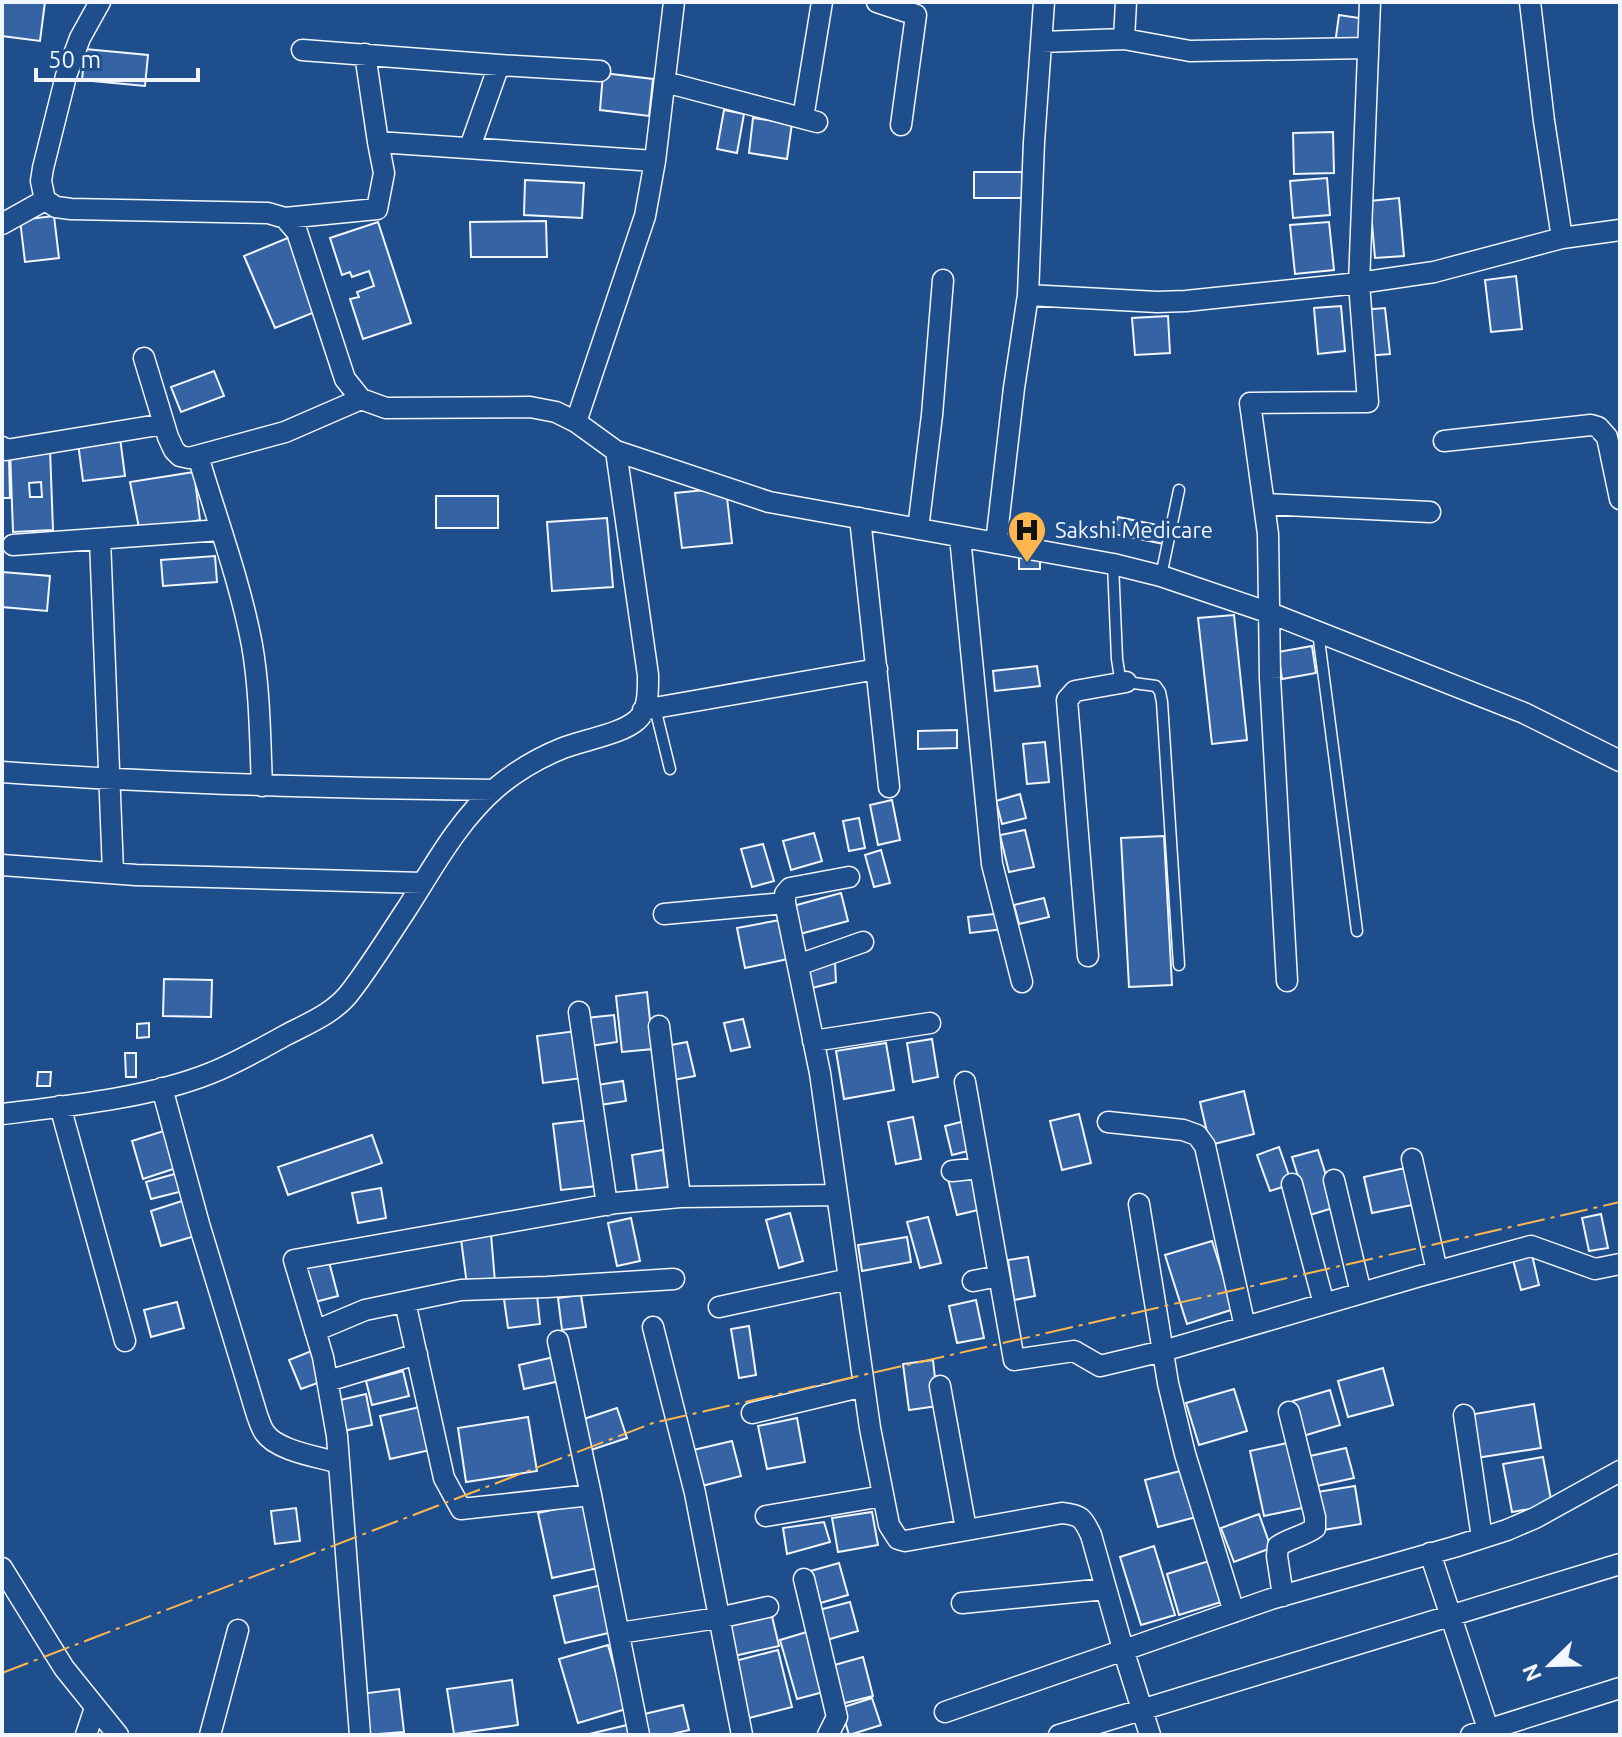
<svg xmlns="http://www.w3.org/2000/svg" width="1622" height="1737" viewBox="0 0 1622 1737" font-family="Ubuntu,sans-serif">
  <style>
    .building { fill: #3563a3; stroke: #f2f6ff; stroke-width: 2; fill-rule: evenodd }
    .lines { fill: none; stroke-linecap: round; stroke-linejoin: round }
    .lane-casing { stroke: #f2f6ff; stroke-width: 13 }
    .street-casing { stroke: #f2f6ff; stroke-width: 23 }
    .lane { stroke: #1f4e8c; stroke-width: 10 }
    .street { stroke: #1f4e8c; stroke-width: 20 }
    .power { stroke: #ffb74d; stroke-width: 2; stroke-dasharray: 28 6 4 6; stroke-linecap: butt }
    .labels { text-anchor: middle; stroke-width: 6; stroke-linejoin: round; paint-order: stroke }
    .poi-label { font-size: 22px; fill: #f2f6ff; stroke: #1f4e8c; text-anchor: start }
  </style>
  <rect width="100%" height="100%" fill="#1f4e8c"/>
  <path class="building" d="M2,2H45L40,41L2,36Z
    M1339,15L1366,19L1363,47L1335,44Z
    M85,49L148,55L145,86L82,80Z
    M603,73L653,79L649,116L600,110Z
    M724,110L744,114L737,153L717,149Z
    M753,118L792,123L787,159L749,153Z
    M1333,132L1334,173L1294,174L1293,133Z
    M974,172H1022L1023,198H974Z
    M1327,178L1330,215L1293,218L1290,181Z
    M525,180L584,183L582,218L524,215Z
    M1399,198L1404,256L1375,258L1370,201Z
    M54,216L59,258L25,262L20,220Z
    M546,221L547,257H471L470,222Z
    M378,222L411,323L363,339L350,299L359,297L357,292L374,286L369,271L352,277L350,272L342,275L330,238Z
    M1329,222L1334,270L1295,274L1290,225Z
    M290,237L320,310L275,328L244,256Z
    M1516,276L1522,329L1491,332L1485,280Z
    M1341,306L1345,351L1318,354L1314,308Z
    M1385,308L1390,354L1365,356L1361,310Z
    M1168,316L1170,353L1135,355L1132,318Z
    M214,371L224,396L181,412L171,387Z
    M120,438L125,476L83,481L78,443Z
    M50,449L53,530L13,532L10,450ZM41,482L42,497H30L29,483Z
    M2,457H9L10,498H2Z
    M194,472L200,520L140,533L130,482Z
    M726,488L732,543L682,548L675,493Z
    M436,496H498V528H436Z
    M1118,517L1167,527L1164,544L1114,534Z
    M607,518L613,587L552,591L547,522Z
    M1040,554V569H1019V555Z
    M215,556L217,582L163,586L161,560Z
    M2,572L50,576L47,611L2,607Z
    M1234,615L1247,740L1212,744L1198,618Z
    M1312,646L1316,673L1282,679L1278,652Z
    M1037,666L1040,686L995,691L993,671Z
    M957,730V748L918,749V731Z
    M1045,742L1049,782L1027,784L1023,744Z
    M1020,794L1026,818L1002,824L996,801Z
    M892,800L900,840L878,845L870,805Z
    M859,818L865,848L849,851L843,821Z
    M1025,830L1034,867L1009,872L1000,835Z
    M814,833L822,861L791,870L783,841Z
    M1164,836L1172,985L1129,987L1121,838Z
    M763,844L774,881L752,887L741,849Z
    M881,850L890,883L874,887L865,855Z
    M841,893L848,921L800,934L793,906Z
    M1044,898L1049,917L1019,924L1014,905Z
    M1002,913L1004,929L970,933L968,917Z
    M780,920L788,959L745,968L737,928Z
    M835,962L836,982L812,988L807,967Z
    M164,979L212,980L211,1017L163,1016Z
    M647,992L653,1049L622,1052L616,996Z
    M614,1015L617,1042L590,1046L586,1018Z
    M743,1019L750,1047L731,1051L724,1023Z
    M149,1023V1037L137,1038V1024Z
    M576,1031L583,1078L543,1083L537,1036Z
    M932,1039L938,1077L913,1082L907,1043Z
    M687,1042L695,1076L673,1080L666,1046Z
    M886,1043L894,1090L844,1099L836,1051Z
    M125,1053H136V1077H126Z
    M38,1072H51L50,1086H37Z
    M623,1081L626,1101L600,1105L597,1085Z
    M1244,1091L1254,1134L1210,1145L1200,1102Z
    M1079,1114L1091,1163L1062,1170L1050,1121Z
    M913,1117L921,1159L896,1164L888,1122Z
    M589,1120L597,1186L561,1190L553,1124Z
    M969,1120L976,1149L952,1155L945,1126Z
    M167,1130L179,1167L143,1179L132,1141Z
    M372,1135L382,1163L288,1195L278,1167Z
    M1279,1147L1292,1184L1270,1191L1257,1155Z
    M663,1150L668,1187L637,1191L632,1155Z
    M1318,1150L1336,1207L1310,1215L1292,1157Z
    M1405,1168L1412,1205L1372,1213L1364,1177Z
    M178,1173L183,1191L151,1199L146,1182Z
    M973,1173L982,1209L957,1215L948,1179Z
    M381,1188L386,1218L358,1223L352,1193Z
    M185,1200L195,1236L161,1246L151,1211Z
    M790,1213L803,1261L779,1268L766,1220Z
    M1601,1214L1608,1248L1589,1251L1582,1218Z
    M928,1217L941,1263L920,1268L907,1222Z
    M631,1218L640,1261L617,1266L608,1223Z
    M491,1234L495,1282L467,1285L461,1239Z
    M907,1237L911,1262L862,1271L858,1245Z
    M1212,1241L1234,1309L1187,1324L1165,1255Z
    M1532,1255L1539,1285L1521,1290L1513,1260Z
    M1028,1257L1035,1296L1014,1300L1008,1260Z
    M328,1258L338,1296L315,1302L305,1265Z
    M537,1295L540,1324L508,1328L504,1299Z
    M581,1295L586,1327L562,1330L558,1298Z
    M976,1300L984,1338L957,1343L949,1306Z
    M177,1302L184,1328L151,1337L144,1310Z
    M749,1326L756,1375L739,1378L731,1329Z
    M314,1350L326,1380L301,1389L289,1360Z
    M554,1357L560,1381L524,1389L519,1365Z
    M933,1360L938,1406L909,1410L903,1364Z
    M1383,1368L1393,1405L1348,1417L1338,1381Z
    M403,1371L409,1396L372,1405L366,1381Z
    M1234,1389L1247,1431L1199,1445L1186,1403Z
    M1330,1390L1340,1425L1303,1436L1293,1401Z
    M366,1394L372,1425L343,1431L336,1401Z
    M1534,1404L1541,1448L1476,1458L1469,1415Z
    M420,1407L430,1450L390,1459L380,1416Z
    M617,1408L627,1438L591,1450L581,1420Z
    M528,1417L537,1471L466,1482L458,1428Z
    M797,1418L805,1462L767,1469L758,1426Z
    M732,1441L741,1476L698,1487L689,1451Z
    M1292,1442L1307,1507L1264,1516L1250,1451Z
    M1346,1448L1354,1478L1317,1486L1310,1456Z
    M1543,1457L1552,1505L1512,1512L1503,1464Z
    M1188,1469L1200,1516L1158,1527L1145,1480Z
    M1355,1486L1361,1524L1323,1530L1317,1492Z
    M584,1503L598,1568L552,1578L538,1513Z
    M296,1508L300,1541L275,1544L271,1511Z
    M872,1512L878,1545L838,1552L832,1518Z
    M1259,1514L1271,1548L1234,1562L1221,1528Z
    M824,1522L830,1542L787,1554L783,1528Z
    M1154,1546L1175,1615L1141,1625L1120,1557Z
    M1209,1561L1221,1602L1179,1615L1167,1574Z
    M839,1563L848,1595L817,1604L807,1572Z
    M602,1585L613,1632L565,1643L554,1596Z
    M850,1602L858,1631L823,1641L815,1611Z
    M771,1612L779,1646L734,1656L727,1622Z
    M810,1631L827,1691L797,1699L780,1640Z
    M608,1645L626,1709L578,1723L559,1659Z
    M778,1650L792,1707L749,1718L735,1661Z
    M863,1657L873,1696L841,1704L831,1666Z
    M512,1680L518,1725L454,1734L447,1689Z
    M399,1689L404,1732L365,1735L360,1694Z
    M872,1698L881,1725L849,1735L841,1708Z
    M683,1705L689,1730L668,1735H645L640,1715Z
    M627,1725L630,1735H585Z"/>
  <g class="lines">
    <defs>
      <path id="lane" d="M1113,564L1117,659L1120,678L1126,682L1156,686L1160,692L1162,702L1179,965
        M1161,576L1179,490
        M1318,632L1357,931
        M655,708L670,769"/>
      <path id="street" d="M100,2L80,38L66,76L43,168L41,181L45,200L56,207L71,209L268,213L285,218L297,232L345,379L361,399L386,408L530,407L556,412L576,422L616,451L769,502L1113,564L1161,576L1270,613L1524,713L1620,761
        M877,2L916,15L901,125
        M1530,2L1544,121L1562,238
        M1124,39L1126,2
        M1041,42L1124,39L1190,51L1367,48
        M302,50L499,65L600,71
        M665,82L817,122
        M803,118L822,2
        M378,142L655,161
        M470,147L499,65
        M285,218L377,209L384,173L378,142L365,54
        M2,224L45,200
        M1028,295L1157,302L1186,301L1359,283L1434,272L1562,238L1620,230
        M144,358L168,437L174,450L180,456L189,458L285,432L361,399
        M576,422L645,216L655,161L674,2
        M1444,441L1591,425L1598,427L1607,437L1620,499
        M2,447L6,450L164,424
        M198,456C216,517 240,581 252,645C260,691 260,739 262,786
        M1265,504L1430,512
        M860,518L889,787
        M918,529L932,415L943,280
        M960,537L992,864L1022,982
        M100,539L113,872
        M996,543L1014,388L1028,295L1034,142L1044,2
        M13,545L220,530
        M643,710L877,669
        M2,772C166,784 330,788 494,790
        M2,865L136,875L422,883
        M849,877L790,888L785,894V903L820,1073L870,1428L889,1525L898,1539L905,1541L1062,1513C1081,1515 1083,1518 1091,1535L1123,1649L1150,1735
        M664,914L785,903
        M1088,956L1067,700L1075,691L1126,682
        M798,965L863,942
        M1287,981L1270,678L1268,534L1250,403L1368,402L1359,283L1370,2
        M579,1012L607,1205
        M659,1026L680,1197
        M813,1041L930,1023
        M965,1082L1014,1360L1074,1351L1100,1366L1163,1351L1420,1276L1531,1246L1595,1269L1620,1264
        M162,1088L199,1224L257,1415C259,1420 261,1428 265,1433C277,1451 320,1457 339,1463
        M60,1106L125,1341
        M2,1114C68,1106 149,1098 211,1073C237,1063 262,1048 286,1035C309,1023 336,1012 351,991C371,965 388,937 406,910C433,868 457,822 496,788C516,771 538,758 563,748C583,740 622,734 637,720C649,710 648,689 648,675L616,451
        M1108,1122L1183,1130L1197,1135L1205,1146L1245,1327
        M1412,1159L1437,1271
        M952,1171L980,1168
        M1334,1180L1361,1293
        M1292,1184L1324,1304
        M1139,1204L1168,1383L1185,1454L1234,1612
        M973,1281L999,1276
        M405,1302L444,1478L461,1509L591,1495
        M719,1307L849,1279
        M653,1327L695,1493L742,1735
        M315,1331L365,1310L461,1290L547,1287L674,1279
        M558,1341L591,1495L639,1735
        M328,1381L417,1354
        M940,1386L966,1529
        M752,1413L864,1386
        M1464,1415L1482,1538
        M766,1516L883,1496
        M1430,1553L1490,1735
        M2,1568L64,1668L118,1735
        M804,1579L837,1717L828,1735
        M1283,1596L1277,1556L1278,1546C1290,1538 1304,1536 1315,1528V1517L1289,1412
        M962,1603L1106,1589
        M619,1633L718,1618L768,1607
        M945,1712L1271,1599L1454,1547L1507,1530L1535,1518L1620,1471
        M86,1735L95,1708
        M210,1735L238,1630
        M360,1735L337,1436L323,1357L294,1260L616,1203L680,1197L837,1195
        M1059,1735L1620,1564
        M1471,1735L1620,1688"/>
    </defs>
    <use href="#lane" class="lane-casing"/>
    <use href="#street" class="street-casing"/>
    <use href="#lane" class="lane"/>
    <use href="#street" class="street"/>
    <path class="power" d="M2,1673L653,1423L1620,1202"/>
  </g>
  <defs>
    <symbol id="hospital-pin" viewBox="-11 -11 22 30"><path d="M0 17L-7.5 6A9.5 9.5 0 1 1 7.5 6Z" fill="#ffb74d" stroke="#1f4e8c"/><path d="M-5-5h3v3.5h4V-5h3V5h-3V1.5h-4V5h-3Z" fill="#111"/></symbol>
  </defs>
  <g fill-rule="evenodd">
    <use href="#hospital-pin" x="1005" y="508" width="44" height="60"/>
  </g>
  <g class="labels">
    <g class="poi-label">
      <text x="1055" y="538">Sakshi Medicare</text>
    </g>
  </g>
  <rect width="1622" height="1737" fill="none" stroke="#f2f6ff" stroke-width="8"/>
  <g transform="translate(1550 1665) rotate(247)" stroke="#1f4e8c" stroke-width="6" paint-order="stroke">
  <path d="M0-6L14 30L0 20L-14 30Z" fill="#f2f6ff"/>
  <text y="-12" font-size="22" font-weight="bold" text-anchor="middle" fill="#f2f6ff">N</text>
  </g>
  <path d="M36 68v12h162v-12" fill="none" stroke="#f2f6ff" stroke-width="4"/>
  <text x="48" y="68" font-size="24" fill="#f2f6ff" stroke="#1f4e8c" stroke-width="6" paint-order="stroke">50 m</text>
</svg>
